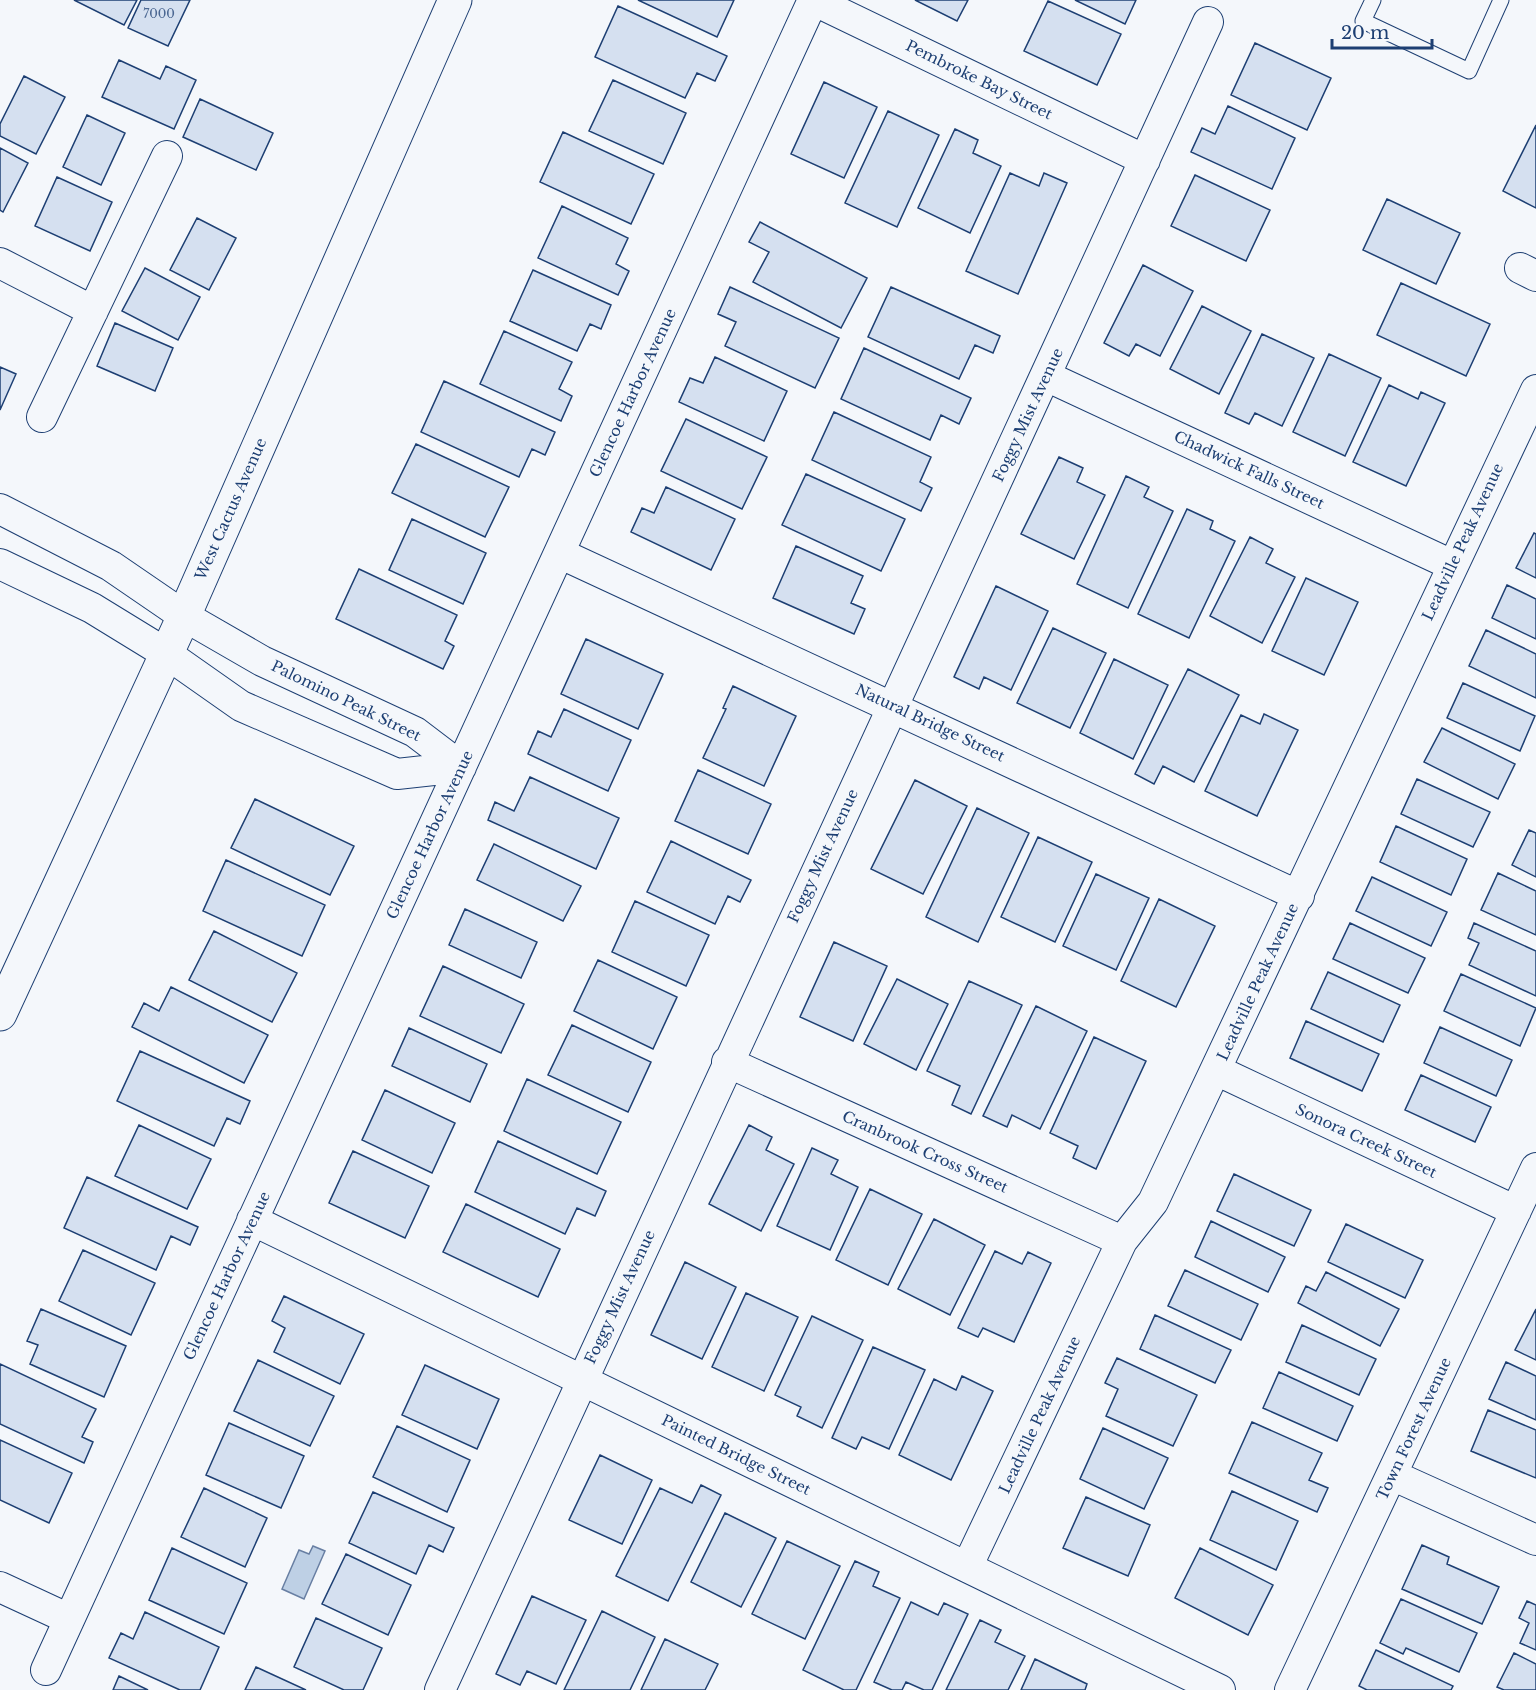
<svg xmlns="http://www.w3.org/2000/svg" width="1536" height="1690" viewBox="0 0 1536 1690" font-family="'Libre Baskerville',serif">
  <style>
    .water { fill: #bed0e5; stroke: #687fa3; stroke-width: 1.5 }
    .building { fill: #d5e0f0; stroke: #1d3f73; stroke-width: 1.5 }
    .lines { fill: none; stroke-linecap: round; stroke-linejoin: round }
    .lane-casing { stroke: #1d3f73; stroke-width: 17 }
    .street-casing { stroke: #1d3f73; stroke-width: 32 }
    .secondary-casing { stroke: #1d3f73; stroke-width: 35 }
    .lane { stroke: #f4f7fb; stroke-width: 15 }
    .street { stroke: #f4f7fb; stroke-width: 30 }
    .secondary { stroke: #f4f7fb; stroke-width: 33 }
    .labels { text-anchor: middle; stroke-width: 4.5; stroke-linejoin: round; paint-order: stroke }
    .number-label { font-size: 12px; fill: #4b6792 }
    .street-label { font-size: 15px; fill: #1d3f73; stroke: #f4f7fb }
  </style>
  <rect width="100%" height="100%" fill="#f4f7fb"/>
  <path class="water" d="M313,1546L325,1551L304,1599L282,1589L299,1550L309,1554Z"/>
  <path class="building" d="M74,0H137L124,25Z
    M141,0H190L168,46L128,28Z
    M638,0H734L717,37Z
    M915,0H968L957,21Z
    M1075,0H1136L1125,24Z
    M1048,1L1121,34L1097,85L1024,51Z
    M618,6L727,56L715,81L697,73L685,98L595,57Z
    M1255,43L1331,78L1307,130L1231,95Z
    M119,60L160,79L166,66L196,80L174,129L102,97Z
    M24,76L65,97L36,154L0,136V124Z
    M613,80L686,113L663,164L589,131Z
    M824,82L877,107L844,178L791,154Z
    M200,99L273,133L256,170L183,137Z
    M1228,106L1295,138L1272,189L1191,152L1202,128L1215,134Z
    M888,111L939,135L897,227L845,203Z
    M87,115L125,133L101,185L63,167Z
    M1536,125V208L1503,191Z
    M955,129L978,140L973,153L1001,166L970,233L918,208Z
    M563,132L654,174L631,224L540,182Z
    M0,148L28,163L3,212L0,210Z
    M1010,173L1039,186L1044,173L1067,183L1018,294L966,271Z
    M1195,175L1270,210L1246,261L1171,226Z
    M57,177L112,202L90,251L35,226Z
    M1387,199L1460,233L1436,284L1363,250Z
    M562,206L628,238L616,264L629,271L618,295L538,258Z
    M197,218L236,238L209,290L170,270Z
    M760,222L867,278L841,328L753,282L769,252L749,242Z
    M1143,265L1193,291L1160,356L1136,344L1129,356L1104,343Z
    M145,268L200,297L178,340L122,311Z
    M533,270L611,305L601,329L590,324L577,351L510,321Z
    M1401,283L1490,324L1466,376L1377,335Z
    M730,287L839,338L815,388L725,346L736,322L718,314Z
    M891,287L1000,336L993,353L975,345L959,379L868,337Z
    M1202,306L1251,331L1219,394L1170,369Z
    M115,323L173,348L155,391L97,366Z
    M504,331L572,362L559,389L572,396L561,421L480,384Z
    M1262,334L1314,358L1282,426L1255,413L1249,424L1225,413Z
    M864,348L971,398L959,424L941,415L930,440L841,399Z
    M1329,354L1381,378L1345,456L1293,432Z
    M715,357L787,391L764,441L679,402L690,378L703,383Z
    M0,367L16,374L0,410Z
    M444,381L555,432L545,455L532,449L519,477L421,432Z
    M1389,385L1418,399L1421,392L1445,403L1406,486L1353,462Z
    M834,412L931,457L920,482L932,488L921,511L812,460Z
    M686,419L767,457L742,509L661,471Z
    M416,444L509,487L485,537L392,493Z
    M1059,457L1083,468L1077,482L1105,495L1074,559L1021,534Z
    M806,474L905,519L881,571L782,525Z
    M1126,476L1149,487L1144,497L1173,511L1128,608L1077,584Z
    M666,487L735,519L711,570L631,532L642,508L654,513Z
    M1187,509L1213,521L1210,529L1235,541L1189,638L1138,614Z
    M412,519L486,553L463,604L389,570Z
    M1534,533L1536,534V578L1516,568Z
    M1250,537L1273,549L1266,563L1295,577L1262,643L1210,616Z
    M796,546L863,576L851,603L865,609L854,634L773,598Z
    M359,569L457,615L445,641L454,646L443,669L336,619Z
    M1306,578L1358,602L1324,675L1272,651Z
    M1507,585L1536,599V639L1492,618Z
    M996,586L1048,611L1011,690L984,677L979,689L954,677Z
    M1053,628L1106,653L1070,728L1017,703Z
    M1486,630L1536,654V698L1469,666Z
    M586,639L663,674L638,729L561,694Z
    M1114,659L1168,685L1133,759L1080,733Z
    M1188,669L1239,695L1194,782L1163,766L1154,784L1135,774Z
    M1463,683L1535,716L1520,751L1447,718Z
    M733,686L796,716L764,786L703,758L726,709L723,708Z
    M564,709L631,740L608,791L528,754L538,731L551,737Z
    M1264,714L1298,730L1257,816L1205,791L1241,715L1260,724Z
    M1442,728L1515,764L1498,799L1424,762Z
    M698,770L771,804L748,854L675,821Z
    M530,777L619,818L596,869L488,820L495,802L514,811Z
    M1417,779L1490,812L1473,847L1401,814Z
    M915,780L967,806L923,894L871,869Z
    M255,799L354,846L330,895L231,848Z
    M977,808L1029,833L978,942L926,917Z
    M1396,826L1467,859L1451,895L1380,862Z
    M1529,830L1536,833V877L1512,865Z
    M1038,837L1092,862L1055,942L1001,917Z
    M671,841L751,880L740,902L728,896L715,924L647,892Z
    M494,844L581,886L563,921L477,880Z
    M226,860L325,905L302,956L203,911Z
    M1498,873L1536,891V935L1481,910Z
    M1096,874L1149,898L1116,970L1063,946Z
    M1372,877L1447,912L1431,946L1356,911Z
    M1159,899L1215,926L1176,1007L1121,981Z
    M635,901L709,935L686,986L612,952Z
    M465,909L537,942L521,978L449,945Z
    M1350,923L1425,958L1408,993L1333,959Z
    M1474,923L1536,951V996L1469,965L1479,943L1468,938Z
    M214,931L297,973L272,1022L189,980Z
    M834,942L887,966L853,1041L800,1017Z
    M598,960L677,997L653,1049L574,1011Z
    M443,966L524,1004L501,1053L420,1016Z
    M1328,972L1400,1005L1383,1042L1311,1009Z
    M1461,974L1536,1008L1520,1046L1444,1011Z
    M897,979L948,1004L916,1070L864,1044Z
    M969,981L1022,1005L971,1114L952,1105L960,1086L927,1071Z
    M171,987L268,1035L244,1083L132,1027L144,1003L159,1011Z
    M1036,1006L1087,1031L1040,1129L1012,1115L1007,1127L983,1116Z
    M1306,1021L1379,1054L1362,1091L1290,1058Z
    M572,1025L651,1062L628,1112L548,1075Z
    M1440,1027L1512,1060L1496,1096L1424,1063Z
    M409,1028L487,1064L470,1102L392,1066Z
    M1094,1037L1146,1061L1096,1169L1073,1158L1078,1146L1050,1133Z
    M140,1051L250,1101L240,1124L227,1118L214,1146L117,1101Z
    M1421,1075L1491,1107L1475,1142L1405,1110Z
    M527,1079L621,1122L597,1174L504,1131Z
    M385,1090L455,1123L432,1173L362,1140Z
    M139,1125L211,1159L187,1209L115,1176Z
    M749,1125L772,1137L766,1150L794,1164L761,1231L709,1204Z
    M498,1141L606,1191L595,1216L577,1208L565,1234L475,1192Z
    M812,1148L838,1160L831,1174L858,1187L830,1250L777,1226Z
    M353,1151L429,1186L405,1238L329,1203Z
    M1234,1174L1311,1210L1294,1246L1217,1211Z
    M87,1177L198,1227L190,1245L171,1236L156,1270L64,1228Z
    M870,1189L922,1214L888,1285L836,1260Z
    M466,1204L560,1249L538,1297L443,1252Z
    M934,1219L985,1245L950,1315L898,1289Z
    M1211,1221L1285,1257L1268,1292L1195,1257Z
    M1346,1224L1423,1260L1405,1298L1328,1262Z
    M83,1250L155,1283L131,1335L59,1301Z
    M995,1251L1022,1264L1028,1252L1051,1263L1014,1342L983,1328L978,1337L958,1328Z
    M685,1262L736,1287L702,1359L651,1335Z
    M1185,1270L1258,1304L1241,1340L1168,1306Z
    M1326,1272L1399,1309L1380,1346L1298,1303L1306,1286L1316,1291Z
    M746,1293L798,1317L764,1391L712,1367Z
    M284,1296L364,1334L340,1384L274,1352L285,1328L272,1321Z
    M41,1309L126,1346L104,1397L30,1364L38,1345L27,1341Z
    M1536,1309V1360L1515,1350Z
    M1155,1315L1231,1350L1215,1383L1140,1349Z
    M812,1316L863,1340L822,1428L797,1416L801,1407L775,1395Z
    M1302,1325L1376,1359L1359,1395L1286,1362Z
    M873,1347L925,1370L889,1449L862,1437L856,1449L832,1438Z
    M1117,1358L1197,1395L1173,1446L1106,1416L1118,1389L1105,1383Z
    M258,1360L334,1396L310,1446L234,1411Z
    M1506,1362L1536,1376V1420L1489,1399Z
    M0,1364L96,1409L82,1437L93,1442L84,1463L0,1424Z
    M425,1365L499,1399L477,1449L402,1415Z
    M1279,1372L1353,1406L1337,1441L1263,1408Z
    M962,1376L993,1391L951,1480L899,1455L934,1379L956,1390Z
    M1488,1410L1536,1430V1478L1471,1451Z
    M1252,1422L1322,1453L1309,1480L1328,1488L1317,1512L1229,1473Z
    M229,1423L304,1456L281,1508L206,1475Z
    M397,1426L470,1460L447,1512L373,1477Z
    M1103,1428L1168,1458L1144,1509L1080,1479Z
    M0,1440L72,1473L49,1523L0,1500Z
    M600,1455L652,1480L622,1544L569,1520Z
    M701,1485L721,1495L668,1601L616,1576L660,1488L692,1503Z
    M204,1488L267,1518L245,1567L181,1537Z
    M1232,1491L1298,1521L1276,1570L1210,1540Z
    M373,1492L454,1528L443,1552L429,1545L416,1574L349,1543Z
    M1086,1497L1150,1525L1128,1576L1063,1548Z
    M725,1513L776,1538L741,1607L691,1582Z
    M787,1541L840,1566L805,1639L752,1614Z
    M1422,1545L1449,1557L1447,1564L1499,1587L1482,1624L1402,1589Z
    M172,1548L247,1583L224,1634L149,1600Z
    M1200,1548L1273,1585L1248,1635L1175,1598Z
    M346,1554L411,1585L388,1635L322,1604Z
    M855,1561L879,1572L873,1586L900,1598L856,1690H844L803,1670Z
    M532,1596L586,1620L556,1684L527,1671L520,1685L496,1674Z
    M1401,1599L1477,1633L1459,1672L1406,1648L1403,1654L1380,1643Z
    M1527,1601L1536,1605V1650L1520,1643L1529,1623L1519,1618Z
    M911,1602L938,1615L944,1603L968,1614L932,1690H924L906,1682L902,1690H892L874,1682Z
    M602,1611L655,1637L630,1690H564Z
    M145,1612L219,1647L200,1690H180L109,1658L121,1633L133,1639Z
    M316,1618L382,1648L363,1690H344L294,1667Z
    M980,1620L1001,1630L995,1642L1025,1656L1008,1690H946Z
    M665,1639L718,1664L705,1690H641Z
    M1376,1650L1453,1686L1451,1690H1367L1359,1686Z
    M1514,1653L1536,1664V1690H1504L1497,1687Z
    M1035,1659L1087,1684L1085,1690H1021Z
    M256,1667L306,1690H245Z
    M119,1676L148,1690H113Z"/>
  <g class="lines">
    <defs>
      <path id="lane" d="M1373,0L1363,21L1469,71L1501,0"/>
      <path id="street" d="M0,263L93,311
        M1520,268L1536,276
        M1046,376L1452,565
        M42,417L167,156
        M0,509L111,566L184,616L262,661L415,732L461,767
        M559,553L1299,896
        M0,564L92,608L167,654L241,706L397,774L461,767
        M727,1062L1122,1241
        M1216,1070L1516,1211
        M252,1220L1220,1690
        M1392,1475L1536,1540
        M967,1567L1122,1241L1153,1202L1536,390
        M0,1587L69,1619
        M46,1670L813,0L1145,160
        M440,1690L1208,22
        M1290,1690L1536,1168"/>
      <path id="secondary" d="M0,1014L184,616L455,0"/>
    </defs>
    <use href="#lane" class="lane-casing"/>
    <use href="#street" class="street-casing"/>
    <use href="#secondary" class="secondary-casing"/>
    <use href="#lane" class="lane"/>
    <use href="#street" class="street"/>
    <use href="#secondary" class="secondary"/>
  </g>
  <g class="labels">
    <g class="number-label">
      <text x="159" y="18">7000</text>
    </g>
    <g class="street-label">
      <text transform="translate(979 80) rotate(26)" y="5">Pembroke Bay Street</text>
      <text transform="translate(633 393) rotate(-65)" y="5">Glencoe Harbor Avenue</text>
      <text transform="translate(1028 415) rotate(-65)" y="5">Foggy Mist Avenue</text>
      <text transform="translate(1249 470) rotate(25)" y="5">Chadwick Falls Street</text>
      <text transform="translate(231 509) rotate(-66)" y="5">West Cactus Avenue</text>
      <text transform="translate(1463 542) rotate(-65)" y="5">Leadville Peak Avenue</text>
      <text transform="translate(346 701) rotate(26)" y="5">Palomino Peak Street</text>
      <text transform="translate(930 723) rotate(25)" y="5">Natural Bridge Street</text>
      <text transform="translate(430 835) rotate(-65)" y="5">Glencoe Harbor Avenue</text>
      <text transform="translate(823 856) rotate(-65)" y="5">Foggy Mist Avenue</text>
      <text transform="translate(1258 982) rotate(-65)" y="5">Leadville Peak Avenue</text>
      <text transform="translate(1366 1141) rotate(25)" y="5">Sonora Creek Street</text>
      <text transform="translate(925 1152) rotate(24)" y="5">Cranbrook Cross Street</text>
      <text transform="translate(227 1276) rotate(-65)" y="5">Glencoe Harbor Avenue</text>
      <text transform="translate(620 1297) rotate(-65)" y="5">Foggy Mist Avenue</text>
      <text transform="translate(1040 1415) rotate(-65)" y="5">Leadville Peak Avenue</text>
      <text transform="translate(1414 1429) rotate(-65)" y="5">Town Forest Avenue</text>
      <text transform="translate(736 1455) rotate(26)" y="5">Painted Bridge Street</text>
    </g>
  </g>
  <path d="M1332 39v9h100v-9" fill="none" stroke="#1d3f73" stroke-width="3"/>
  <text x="1341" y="39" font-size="18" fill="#1d3f73" stroke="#f4f7fb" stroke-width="4.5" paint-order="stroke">20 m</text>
</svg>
